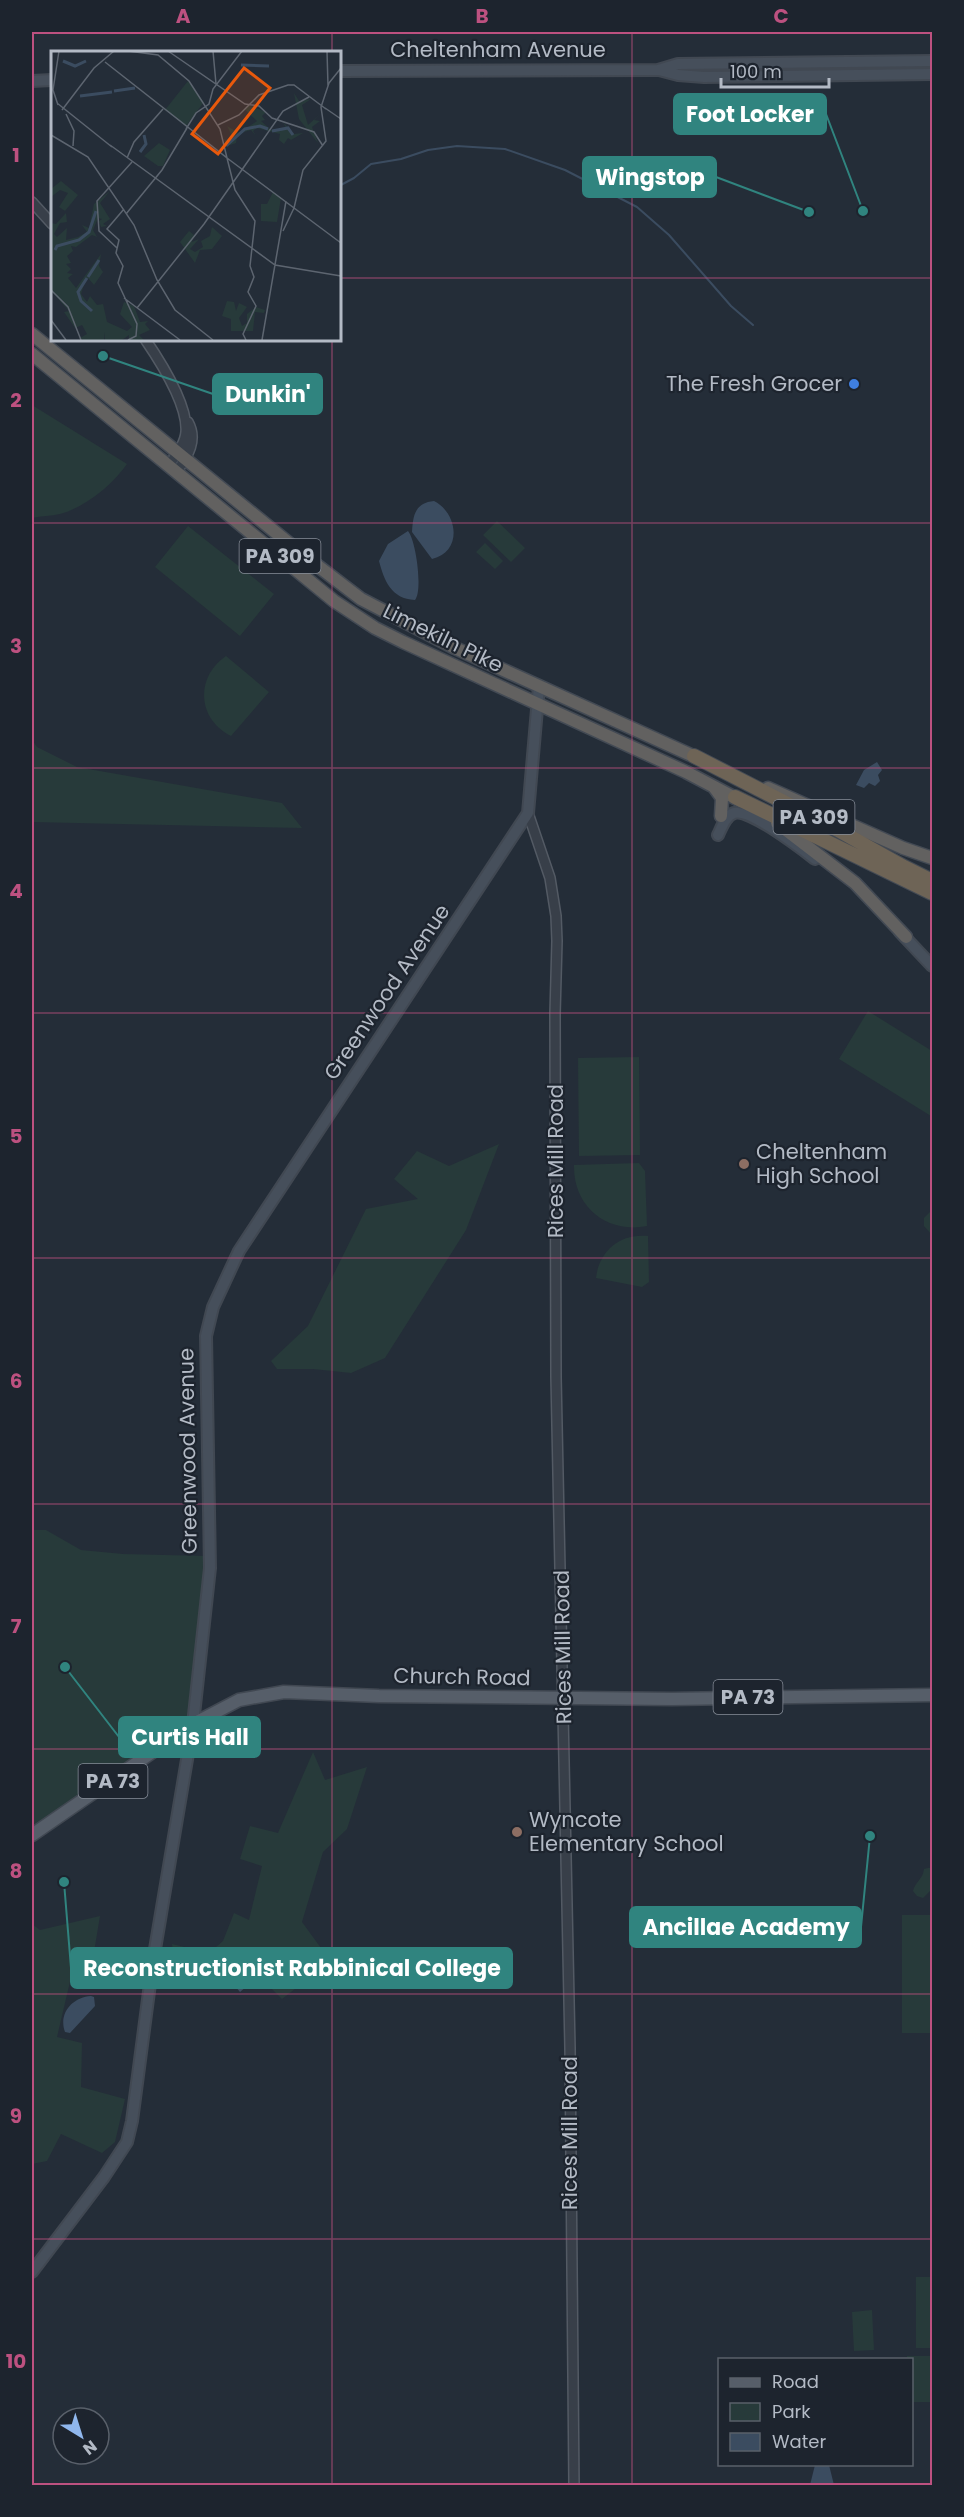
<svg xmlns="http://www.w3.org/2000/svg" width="964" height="2517" viewBox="0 0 964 2517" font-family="Poppins,sans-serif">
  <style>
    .green { fill: #273a3a }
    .water { fill: #3b4c60 }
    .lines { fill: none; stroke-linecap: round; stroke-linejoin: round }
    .stream { stroke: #3b4c60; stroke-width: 2 }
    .tertiary-casing { stroke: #535a64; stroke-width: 12 }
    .secondary-casing { stroke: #414852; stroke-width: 14 }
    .primary-casing { stroke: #414852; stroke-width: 15 }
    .trunk-casing { stroke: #434a54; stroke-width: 15 }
    .motorway-casing { stroke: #434a54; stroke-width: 16 }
    .tertiary { stroke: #383f49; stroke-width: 9 }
    .secondary { stroke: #464f5b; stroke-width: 10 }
    .primary { stroke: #565e69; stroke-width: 12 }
    .trunk { stroke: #626160; stroke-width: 12 }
    .motorway { stroke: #6e6456; stroke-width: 14 }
    .grid { fill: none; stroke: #bd5180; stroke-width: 1.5; stroke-opacity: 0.55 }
    .shop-dot { fill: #3f7fe0; stroke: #1d242e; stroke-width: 2 }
    .education-dot { fill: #8d6e63; stroke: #1d242e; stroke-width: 2 }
    .labels { text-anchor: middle; stroke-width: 4.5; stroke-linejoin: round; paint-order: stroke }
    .shield { fill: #1d242e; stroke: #868d98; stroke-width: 1.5 }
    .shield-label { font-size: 20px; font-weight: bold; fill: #b3bac5 }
    .street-label { font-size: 21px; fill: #b3bac5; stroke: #1d242e }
    .poi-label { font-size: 21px; fill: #b3bac5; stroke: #1d242e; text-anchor: start }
    .inset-river { fill: none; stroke: #3b4c60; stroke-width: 3 }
    .inset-road { fill: none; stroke: #5d6570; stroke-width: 1.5 }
    .view { fill: #e8590c; fill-opacity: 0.15; stroke: #e8590c; stroke-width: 3 }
    .inset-edge { fill: none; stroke: #b3bac5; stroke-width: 3 }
    .leader { fill: none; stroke: #30847f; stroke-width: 2 }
    .callout-dot { fill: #30847f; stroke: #1d242e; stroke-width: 2 }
    .callout { fill: #30847f; stroke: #30847f; stroke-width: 2 }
    .callout-label { font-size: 22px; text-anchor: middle; font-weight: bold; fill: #fff }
    .neatline { fill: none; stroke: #bd5180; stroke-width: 2 }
    .grid-label { font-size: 20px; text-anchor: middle; font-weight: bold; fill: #bd5180 }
  </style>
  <rect width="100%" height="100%" fill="#242d38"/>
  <path class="green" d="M32,405L127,464C112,485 86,507 60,514C51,516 41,516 32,518Z
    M497,521L525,548L511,562L483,535Z
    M188,526L274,594L240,636L155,567Z
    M485,543L503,561L495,569L476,552Z
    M226,656L269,692L231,736C197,719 195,677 226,656Z
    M32,740L37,747L77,767L282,803L302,828L32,822Z
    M868,1011L932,1051L931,1116L839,1059Z
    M639,1057L640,1155L579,1156L578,1058Z
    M499,1144L466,1230L385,1358L351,1373L313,1369H277L271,1361L308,1326L366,1209L418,1199L394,1179L417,1151L449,1166Z
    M639,1163L645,1171L647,1226C607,1234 573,1207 574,1165Z
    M932,1210V1235L924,1226V1218Z
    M648,1236L649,1282L642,1287L596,1278C599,1251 620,1233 648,1236Z
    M32,1530H46L81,1550L123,1554L206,1556L190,1717L184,1723L32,1828Z
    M313,1752L325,1780L367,1767L347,1829L323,1852L302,1922L321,1948L309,1978L282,1999L264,1981L257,1954L226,1969L174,1960L172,1944L209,1953L223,1941L234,1913L249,1920L262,1866L240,1859L250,1826L278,1833Z
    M928,1868H932V1889L923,1898L917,1896L913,1891C915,1882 923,1879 924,1869Z
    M902,1915H932V2033H902Z
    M100,1916L94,1952L76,1956L57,2037L82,2043L81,2087L125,2099L115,2142L102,2153L61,2134L47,2161L32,2164V1924L40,1930Z
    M916,2277H932V2348H916Z
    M872,2310L874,2350L854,2351L852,2312Z
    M907,2356H932V2402H912V2360L907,2359Z"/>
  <path class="water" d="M434,501C458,513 463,552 432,559L412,532C413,515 415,503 434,501Z
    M408,531C416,540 423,591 415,600C391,599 384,580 379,561L388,544Z
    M877,762L882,770L878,775L880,781L875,786L869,783L864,788L856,785L864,770Z
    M246,1956L253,1960L256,1967L247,1986L240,1992L235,1986L239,1962Z
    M91,1996L94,1997L95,2006L70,2033L65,2032C58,2013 73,1997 91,1996Z
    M815,2465H829L834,2485H810Z"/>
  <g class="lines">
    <path class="stream" d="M339,186L354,178L371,164L401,159L428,150L457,146L505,149L565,170L637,207L669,235L731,306L753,325"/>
    <defs>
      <path id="tertiary" d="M32,202L52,224
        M145,339C160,361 188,405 186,432C185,444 176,455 169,465
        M177,471C188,456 198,440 188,422
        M528,813L550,878L556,916L557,941L555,1014L556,1377L570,2048L574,2486"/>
      <path id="secondary" d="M659,70L678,75L704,77L932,74
        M339,71L658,70L678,64L932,61
        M32,81L52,80
        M718,835C722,827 725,816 734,813C749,808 802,849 815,859
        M900,932L932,966
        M32,2272L104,2177L127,2142L132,2121L153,1961L193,1724L210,1568L206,1336L213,1307L239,1251L528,813L539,686"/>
      <path id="primary" d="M32,1835L193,1724L239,1700L284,1692L379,1696L672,1699L932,1695"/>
      <path id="trunk" d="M32,334L301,553L361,599L455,648L702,760
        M32,354L334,601L375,628L403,642L686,772L741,801
        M714,787L722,798L721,816
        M768,788L903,848L932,858
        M777,823L855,883L906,937"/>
      <path id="motorway" d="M694,756L838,830L904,867L932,881
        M735,797L932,893"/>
    </defs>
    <use href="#tertiary" class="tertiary-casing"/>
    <use href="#secondary" class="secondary-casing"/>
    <use href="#primary" class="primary-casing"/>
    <use href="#trunk" class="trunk-casing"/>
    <use href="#motorway" class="motorway-casing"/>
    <use href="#tertiary" class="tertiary"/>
    <use href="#secondary" class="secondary"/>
    <use href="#primary" class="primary"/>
    <use href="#trunk" class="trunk"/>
    <use href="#motorway" class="motorway"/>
  </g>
  <path class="grid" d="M332,32V52M632,32V2486M32,278H52M339,278H932M332,339V2486M32,523H932M32,768H932M32,1013H932M32,1258H932M32,1504H932M32,1749H932M32,1994H932M32,2239H932"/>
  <circle class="shop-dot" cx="854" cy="384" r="6"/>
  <g class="education-dot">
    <circle cx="744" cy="1164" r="6"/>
    <circle cx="517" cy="1832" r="6"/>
  </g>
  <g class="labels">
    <g class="shield">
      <rect x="239.5" y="539" width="81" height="34" rx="4.5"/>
      <rect x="773.5" y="800" width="81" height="34" rx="4.5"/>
      <rect x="713.5" y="1680" width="69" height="34" rx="4.5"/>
      <rect x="78.5" y="1764" width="69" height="34" rx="4.5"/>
    </g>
    <g class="shield-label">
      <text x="280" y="563">PA 309</text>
      <text x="814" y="824">PA 309</text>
      <text x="748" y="1704">PA 73</text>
      <text x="113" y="1788">PA 73</text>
    </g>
    <g class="street-label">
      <text x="498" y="57">Cheltenham Avenue</text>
      <text transform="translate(443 638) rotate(26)" y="7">Limekiln Pike</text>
      <text transform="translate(387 992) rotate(-56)" y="7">Greenwood Avenue</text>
      <text transform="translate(556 1161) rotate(-90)" y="7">Rices Mill Road</text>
      <text transform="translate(188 1451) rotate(-91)" y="7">Greenwood Avenue</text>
      <text transform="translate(563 1647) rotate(-91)" y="7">Rices Mill Road</text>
      <text transform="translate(462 1677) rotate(1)" y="7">Church Road</text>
      <text transform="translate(570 2133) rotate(-90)" y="7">Rices Mill Road</text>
    </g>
    <g class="poi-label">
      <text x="842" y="391" text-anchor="end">The Fresh Grocer</text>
      <text x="756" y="1159">Cheltenham<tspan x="756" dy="24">High School</tspan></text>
      <text x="529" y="1827">Wyncote<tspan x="529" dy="24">Elementary School</tspan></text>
    </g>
  </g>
  <g transform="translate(51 51)">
    <rect width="290" height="290" fill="#242d38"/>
    <path d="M137,30L153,51L135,75L114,59ZM243,42L248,50L260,48L251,54L257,74L269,63L263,69L269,70L261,76L267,92L248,68ZM197,54L215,61L211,65L214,69L210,70L220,79L235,77L232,71L243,83L252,82L240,89L237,87L233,93L228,89L229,83L206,77L202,80L205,85L200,79L193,81L186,85L185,92L176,95L173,88L179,91L182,87L176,75L188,82L206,70L193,58ZM108,92L119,99L112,115H107L93,105ZM10,130L27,144L14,160L8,156L17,142L9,139L0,146V138ZM59,140L49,152L59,168L52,173L56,175L50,176L48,170L51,168L47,167L42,179L46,186L41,184L25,196L20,195L22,200L16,205L20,212L15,213L20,218L16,222L22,223L17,227L25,237L50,203L48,215L52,221L43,234L37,227L34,230L30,243L36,251L39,245L46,254L52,253L56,271L76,280L81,276L69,263L73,251L83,255L89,271L97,270L94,273L99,279L88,284L93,289H78V284L71,289H54V281L53,289H32L29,287L36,283L31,274L24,277L13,261L18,260L0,240V172L5,173L15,162L16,171L9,172L3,183L6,186L16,177L15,189L27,186L36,181L31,174L38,177L43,153ZM222,141L230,147L226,171L210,170V153H216ZM161,176L171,185L161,198L149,199L144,212L129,191L138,180L143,184L141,191L148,188L139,198L144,201L152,196L150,190L159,185ZM176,250L183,251L185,260L188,252L196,256L188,267L191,275L196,272V263L205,256L214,259L213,262L204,261L202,280H180V268L171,265Z" fill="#273a3a"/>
    <path class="inset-river" d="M12,10L24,15L35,10M190,14L218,15M63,40L84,37M29,45L61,41M221,80L237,77L242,84M175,95L194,78L209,75L217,78M89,101L95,93L93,84M4,199L6,195L28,189L38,181L45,160M37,226L48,209M36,227L27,241L30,250L41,260"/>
    <path class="inset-road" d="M77,0L107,4L138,30L169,78L176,107M117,0L194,53L208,55L221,67L263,81L272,95M162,0L165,33M276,0L277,35M54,11L176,107L184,139L204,170L199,215L203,226L197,241L205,255L192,283L195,289M278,32L290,17M6,52L61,96M7,54L2,39L8,0M274,57L290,68M11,59L43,17L63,0M15,63L23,80L22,95M167,74L188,64L208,44L237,34H243L275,58M135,78L145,62L158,53L162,38L191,0M0,84L37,106L83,174L106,229L124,259L162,289M59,94L224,214L290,225M76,107L83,91L112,58M176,107L290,192M243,157L252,119L275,90L270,56L278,32M73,158L56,178L68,189L65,202L72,215L67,232L86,273L85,285L77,289M75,163L111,119L136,77M232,180L243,157M66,197L48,180L46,150L81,111M0,239L17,256L30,289M73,247L129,289M86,257L153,173L232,60L258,46M0,269L15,289M211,289L235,150"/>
    <path class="view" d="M193,17L219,37L167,103L141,83Z"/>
    <rect width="290" height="290" class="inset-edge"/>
  </g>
  <path class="leader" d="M863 211L826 114M809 212L716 177M103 356L213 394M65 1667L119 1737M870 1836L861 1927M64 1882L71 1968"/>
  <g class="callout-dot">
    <circle cx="863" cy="211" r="6"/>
    <circle cx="809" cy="212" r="6"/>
    <circle cx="103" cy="356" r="6"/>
    <circle cx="65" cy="1667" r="6"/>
    <circle cx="870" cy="1836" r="6"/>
    <circle cx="64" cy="1882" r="6"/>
  </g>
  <g class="callout">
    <rect x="674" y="94" width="152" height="40" rx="6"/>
    <rect x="583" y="157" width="133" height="40" rx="6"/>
    <rect x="213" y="374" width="109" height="40" rx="6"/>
    <rect x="119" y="1717" width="141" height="40" rx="6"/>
    <rect x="630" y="1907" width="231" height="40" rx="6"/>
    <rect x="71" y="1948" width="441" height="40" rx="6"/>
  </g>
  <g class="callout-label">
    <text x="750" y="122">Foot Locker</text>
    <text x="650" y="185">Wingstop</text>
    <text x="268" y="402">Dunkin'</text>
    <text x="190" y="1745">Curtis Hall</text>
    <text x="746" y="1935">Ancillae Academy</text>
    <text x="292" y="1976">Reconstructionist Rabbinical College</text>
  </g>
  <rect width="964" height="2517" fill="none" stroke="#1d242e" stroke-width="66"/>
  <rect x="718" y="2358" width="195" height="108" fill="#1d242e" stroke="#59606a" stroke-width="1.5"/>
  <rect x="730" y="2378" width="30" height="9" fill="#565e69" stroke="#59606a" stroke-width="1.5"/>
  <text x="772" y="2388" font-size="18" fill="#b3bac5">Road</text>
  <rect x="730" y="2403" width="30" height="18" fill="#273a3a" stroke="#59606a" stroke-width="1.5"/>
  <text x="772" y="2418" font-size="18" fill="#b3bac5">Park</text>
  <rect x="730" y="2433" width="30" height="18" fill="#3b4c60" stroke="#59606a" stroke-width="1.5"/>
  <text x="772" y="2448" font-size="18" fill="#b3bac5">Water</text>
  <g transform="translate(81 2436) rotate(142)"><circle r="28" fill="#1d242e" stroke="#59606a" stroke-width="1.5"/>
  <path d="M0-4.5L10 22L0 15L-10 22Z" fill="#90b7ed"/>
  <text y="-9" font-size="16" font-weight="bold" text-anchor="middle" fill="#b3bac5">N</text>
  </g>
  <path d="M721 78v9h108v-9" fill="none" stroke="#b3bac5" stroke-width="3"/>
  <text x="730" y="78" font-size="18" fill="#b3bac5" stroke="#1d242e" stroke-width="4.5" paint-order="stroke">100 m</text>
  <rect x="33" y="33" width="898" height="2451" class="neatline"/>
  <g class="grid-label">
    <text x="183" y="23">A</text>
    <text x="482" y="23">B</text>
    <text x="781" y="23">C</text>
    <text x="16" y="162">1</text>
    <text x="16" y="407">2</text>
    <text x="16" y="653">3</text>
    <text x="16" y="898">4</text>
    <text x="16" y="1143">5</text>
    <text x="16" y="1388">6</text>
    <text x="16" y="1633">7</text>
    <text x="16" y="1878">8</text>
    <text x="16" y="2123">9</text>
    <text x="16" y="2368">10</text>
  </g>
</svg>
